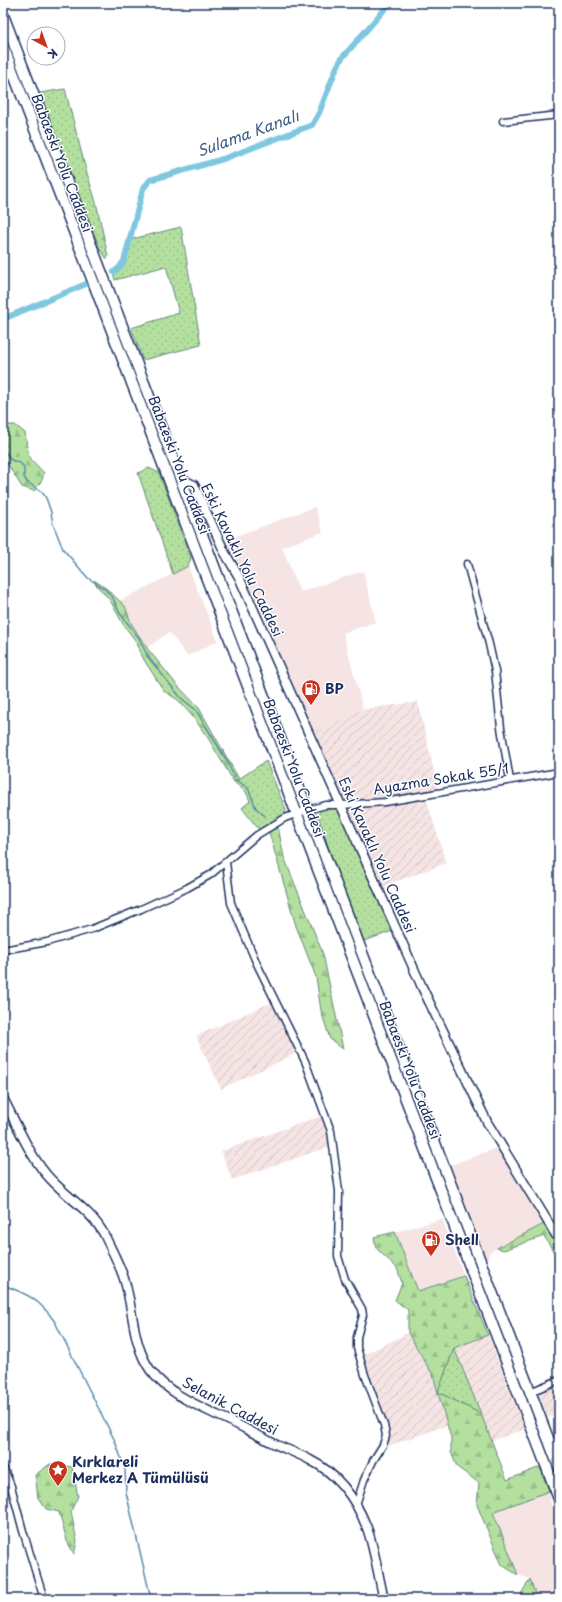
<svg xmlns="http://www.w3.org/2000/svg" width="562" height="1602" viewBox="0 0 562 1602" font-family="'Playpen Sans',sans-serif">
  <style>
    .built { fill: #f5e4e3 }
    .industrial { fill: url(#industrial-furrows) }
    .grass { fill: url(#grass-dots); stroke: #67887e }
    .forest { fill: url(#forest-firs); stroke: #67887e }
    .lines { fill: none; stroke-linecap: round; stroke-linejoin: round }
    .stream { stroke: #578aab; stroke-width: 1.5 }
    .canal { stroke: #7fc7df; stroke-width: 6 }
    .minor-casing { stroke: #1b2f5e; stroke-width: 9 }
    .tertiary-casing { stroke: #1b2f5e; stroke-width: 11 }
    .trunk-casing { stroke: #1b2f5e; stroke-width: 13 }
    .minor { stroke: #fff; stroke-width: 6 }
    .tertiary { stroke: #fff; stroke-width: 8 }
    .trunk { stroke: #fff; stroke-width: 10 }
    .labels { text-anchor: middle; stroke-width: 3; stroke-linejoin: round; paint-order: stroke }
    .street-label { font-size: 14px; fill: #1b2f5e; stroke: #fff }
    .poi-label { font-size: 14px; font-weight: bold; fill: #1b2f5e; stroke: #fff; text-anchor: start }
    .water-label { font-size: 15px; font-style: italic; fill: #395d85; stroke: #fff }
  </style>
  <defs>
    <pattern id="industrial-furrows" width="10" height="10" patternUnits="userSpaceOnUse"><rect width="10" height="10" fill="#f5e4e3"/><path d="M-1 1l2-2M0 10L10 0M9 11l2-2" fill="none" stroke="#d1c4c5"/></pattern>
    <pattern id="grass-dots" width="8" height="8" patternUnits="userSpaceOnUse"><rect width="8" height="8" fill="#b3e09e"/><path d="M2 2h.1M6 6h.1" fill="none" stroke="#99c08a" stroke-width="1.8" stroke-linecap="round"/></pattern>
    <pattern id="forest-firs" width="22" height="20" patternUnits="userSpaceOnUse"><rect width="22" height="20" fill="#b3e09e"/><path d="M5 1l3.5 6h-7zM16 11l3.5 6h-7z" fill="#99c08a"/></pattern>
  </defs>
  <rect width="100%" height="100%" fill="#fff"/>
  <filter id="ink" filterUnits="userSpaceOnUse"><feTurbulence type="fractalNoise" baseFrequency=".025" numOctaves="2"/><feDisplacementMap in="SourceGraphic" scale="8" xChannelSelector="R" yChannelSelector="G"/><feConvolveMatrix kernelMatrix="1 2 1 2 8 2 1 2 1" color-interpolation-filters="sRGB"/></filter>
  <g filter="url(#ink)">
    <path class="built" d="M315,507L323,532L282,547L300,592L363,571L376,622L343,633L363,709L312,734L222,541Z
      M188,566L218,641L187,656L169,632L147,648L131,623L125,606L120,601Z
      M499,1147L544,1224L490,1252L487,1261L451,1165Z
      M442,1219L464,1276L418,1291L395,1232Z
      M549,1491L551,1505L559,1525V1599H537L530,1579L518,1575L492,1512Z"/>
    <path class="industrial" d="M418,702L438,789L383,801L350,804L343,802L310,734L363,709Z
      M426,798L446,863L381,887L347,811Z
      M272,1002L299,1052L221,1089L196,1036Z
      M324,1115L329,1130L331,1146L232,1180L221,1151Z
      M408,1333L433,1375L448,1425L385,1447L389,1429L361,1356Z
      M488,1335L525,1429L491,1441L454,1348Z
      M559,1382V1414L548,1418L538,1394L546,1387Z"/>
    <path class="grass" d="M65,89L86,170L96,202L108,256L107,259L100,249L40,93Z
      M181,227L201,345L143,360L131,328L179,313L166,266L115,280L113,273C127,263 127,254 132,239Z
      M149,468L159,473L191,558L188,566L173,574L138,473Z
      M266,761L286,810L284,816L260,831L242,808L250,801L246,792L234,782Z
      M334,808L342,815L393,931L364,941L336,871L318,815L321,810Z
      M454,1348L481,1414L438,1392Z"/>
    <path class="forest" d="M3,425H15L25,433L29,457L44,473L42,480L34,491L22,487L3,457Z
      M94,580L107,589L125,606L131,623L147,648L177,685L199,708L239,779L234,782L208,738L193,717L178,700L164,691L144,660L135,640L123,624L110,600L97,586Z
      M278,827L284,857L323,954L343,1049L330,1039L321,1011L316,977L296,926L269,832Z
      M544,1224L559,1248V1261L544,1236L504,1250L497,1248Z
      M395,1232L418,1291L464,1276L488,1335L454,1348L438,1392L481,1414L507,1480L540,1467L549,1491L493,1512L518,1575L502,1565L477,1505L479,1483L457,1467L451,1452V1438L433,1375L408,1333V1310L395,1300L402,1283L397,1268L376,1248L374,1237Z
      M50,1464L72,1467L78,1496L71,1511L77,1542L74,1554L67,1541L59,1512L46,1509L38,1498L35,1475Z
      M530,1579L537,1599H523L521,1594Z"/>
    <g class="lines">
      <path class="stream" d="M3,427L5,429L3,448L11,460L20,463L24,467V477L27,482L42,492L46,498L51,512L53,524L63,549L88,578L106,590L113,598L119,612L139,638L148,657L181,698L196,710L227,761L235,779L248,788L256,808L265,816
        M3,1285C28,1294 40,1300 55,1322L115,1441L125,1469L126,1492L151,1599"/>
      <path class="canal" d="M114,272L120,267L124,261L143,189L150,180L223,159L312,125L319,113L336,69L342,58L390,3
        M3,319L86,284"/>
      <defs>
        <path id="minor" d="M503,121L559,115
          M467,564L489,644L495,671L501,728L510,780
          M226,862L231,903L257,964L305,1061L331,1131L339,1191L338,1256L345,1279L362,1309L363,1315L357,1337V1348L365,1375L384,1425L386,1436L383,1445L373,1461L364,1480L356,1505
          M3,950L47,942L92,929L141,909L187,888L210,875L257,835L285,818L307,810L326,805H342L385,802L559,772
          M530,1392L559,1380
          M3,1467L11,1486L23,1531L44,1599"/>
        <path id="tertiary" d="M181,479L194,485L225,553L239,577L422,987L487,1122L559,1240
          M3,1098C15,1121 29,1154 46,1174C64,1196 91,1209 105,1236C112,1251 121,1267 125,1282C134,1312 132,1345 151,1371C167,1392 194,1404 217,1415C236,1423 253,1433 271,1442C284,1449 298,1453 310,1460C338,1474 356,1499 367,1528C375,1550 378,1576 384,1599"/>
        <path id="trunk" d="M3,15L559,1467
          M3,46L559,1499"/>
      </defs>
      <use href="#minor" class="minor-casing"/>
      <use href="#tertiary" class="tertiary-casing"/>
      <use href="#trunk" class="trunk-casing"/>
      <use href="#minor" class="minor"/>
      <use href="#tertiary" class="tertiary"/>
      <use href="#trunk" class="trunk"/>
    </g>
  </g>
  <defs>
    <symbol id="fuel-pin" viewBox="-11 -11 22 30"><path d="M0 17L-7.5 6A9.5 9.5 0 1 1 7.5 6Z" fill="#c8321e" stroke="#fff"/><path d="M-5.5-6h7V0h2V4h1.3V-2.5L3-4.5l.8-.8L6-3V5H2.5V1h-1V6h-7ZM-4.2-4.7v3.2H.2V-4.7Z" fill="#fff"/></symbol>
    <symbol id="sight-pin" viewBox="-11 -11 22 30"><path d="M0 17L-7.5 6A9.5 9.5 0 1 1 7.5 6Z" fill="#c8321e" stroke="#fff"/><path d="M0-6L1.8-2.2L6-1.7L2.9 1.2L3.7 5.4L0 3.3L-3.7 5.4L-2.9 1.2L-6-1.7L-1.8-2.2Z" fill="#fff"/></symbol>
  </defs>
  <g fill-rule="evenodd">
    <use href="#fuel-pin" x="300" y="678" width="22" height="30"/>
    <use href="#fuel-pin" x="420" y="1229" width="22" height="30"/>
    <use href="#sight-pin" x="47" y="1459" width="22" height="30"/>
  </g>
  <g class="labels">
    <g class="street-label">
      <text transform="translate(62 163) rotate(69)" y="5">Babaeski Yolu Caddesi</text>
      <text transform="translate(179 465) rotate(69)" y="5">Babaeski Yolu Caddesi</text>
      <text transform="translate(242 560) rotate(64)" y="5">Eski Kavaklı Yolu Caddesi</text>
      <text transform="translate(294 768) rotate(69)" y="5">Babaeski Yolu Caddesi</text>
      <text transform="translate(441 779) rotate(-9)" y="5">Ayazma Sokak 55/1</text>
      <text transform="translate(377 855) rotate(66)" y="5">Eski Kavaklı Yolu Caddesi</text>
      <text transform="translate(410 1070) rotate(69)" y="5">Babaeski Yolu Caddesi</text>
      <text transform="translate(230 1406) rotate(28)" y="5">Selanik Caddesi</text>
    </g>
    <g class="poi-label">
      <text x="325" y="694">BP</text>
      <text x="445" y="1245">Shell</text>
      <text x="72" y="1467">Kırklareli<tspan x="72" dy="16">Merkez A Tümülüsü</tspan></text>
    </g>
    <g class="water-label">
      <text transform="translate(248 134) rotate(-20)" y="5">Sulama Kanalı</text>
    </g>
  </g>
  <rect width="562" height="1602" fill="none" stroke="#fff" stroke-width="16"/>
  <rect x="8" y="8" width="546" height="1586" fill="none" stroke="#1b2f5e" stroke-width="1.5" filter="url(#ink)"/>
  <g transform="translate(46 46) rotate(139)"><circle r="19" fill="#ffffff" stroke="#a4acbf"/>
  <path d="M0-3L7 15L0 10L-7 15Z" fill="#c8321e"/>
  <text y="-6" font-size="11" font-weight="bold" text-anchor="middle" fill="#1b2f5e">K</text>
  </g>
</svg>
